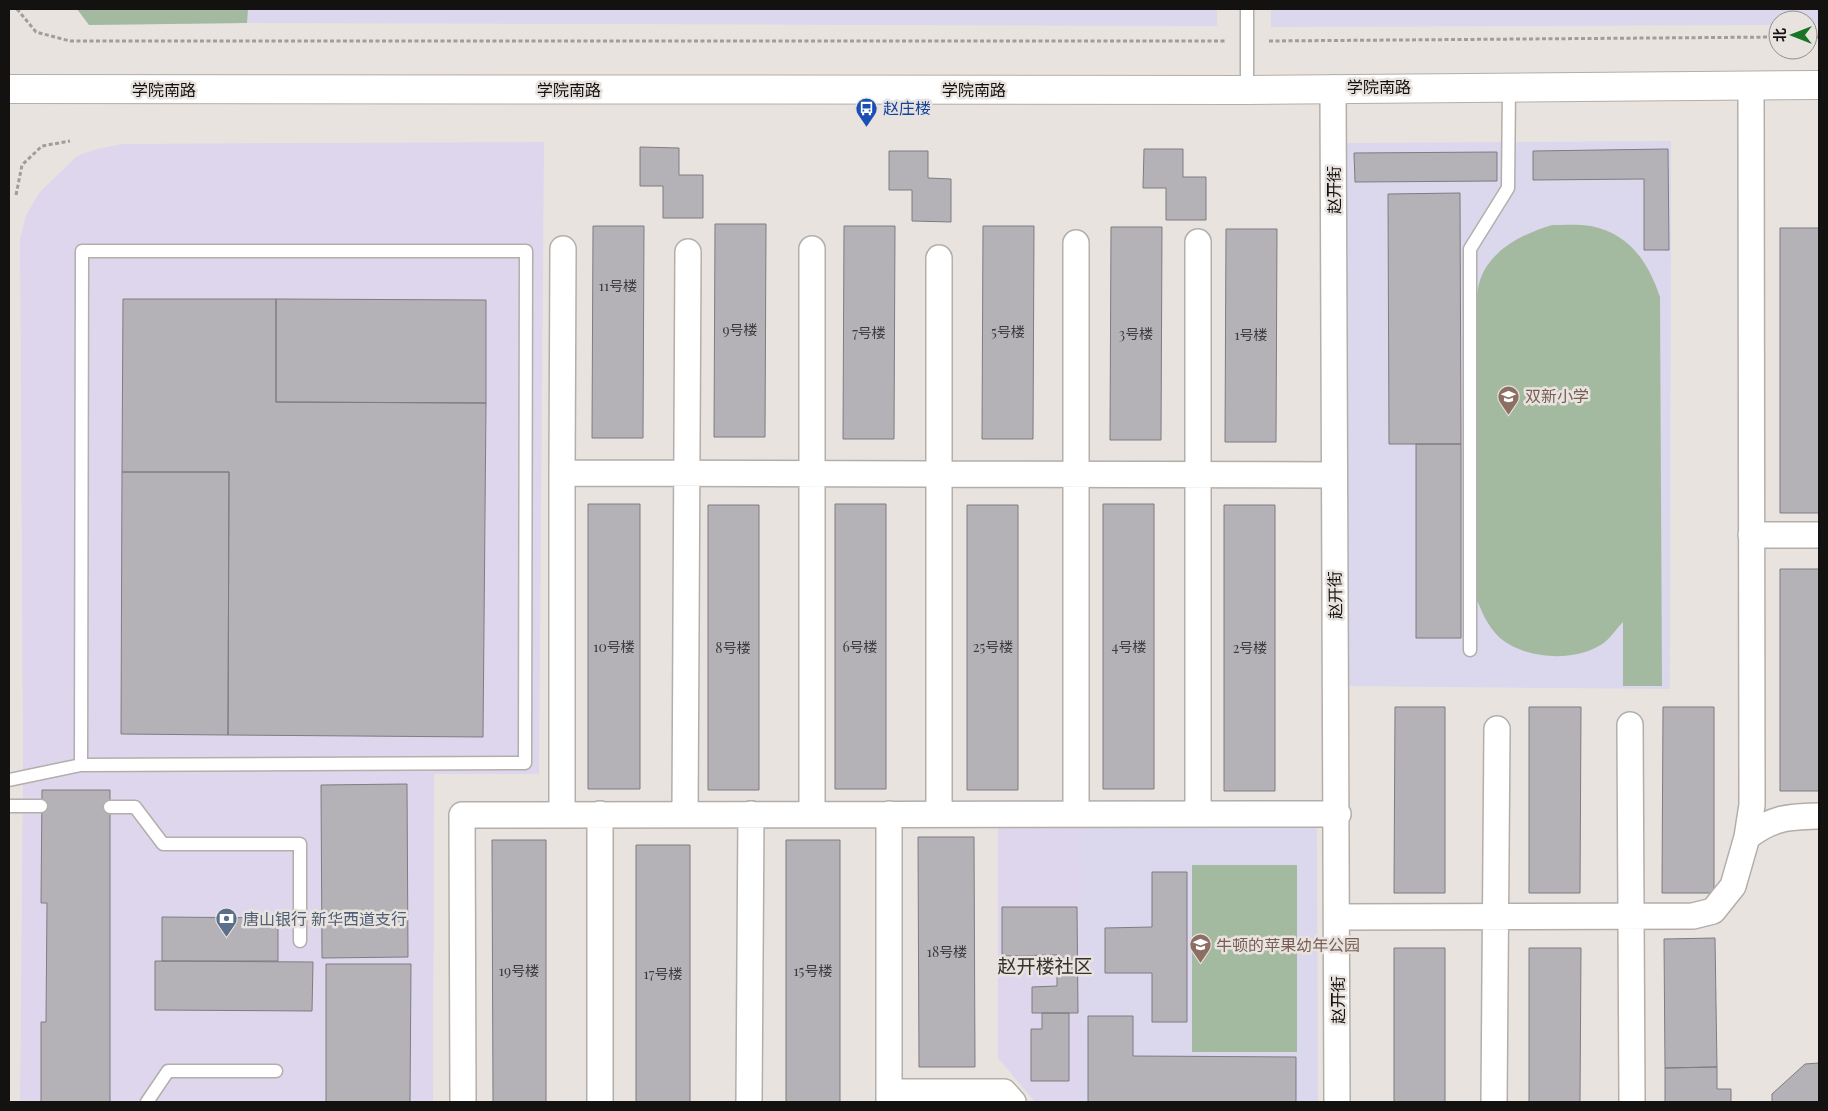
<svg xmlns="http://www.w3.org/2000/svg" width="1828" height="1111" viewBox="0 0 1828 1111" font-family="'Playfair Display','Noto Sans SC',serif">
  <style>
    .commercial { fill: #ddd6ec }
    .education { fill: #dbd7ed }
    .green { fill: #a3baa0 }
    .building { fill: #b4b1b7; stroke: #7f7c82 }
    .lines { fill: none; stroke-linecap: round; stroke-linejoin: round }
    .lane-casing { stroke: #b4aeaa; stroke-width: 15 }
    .street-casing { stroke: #b4aeaa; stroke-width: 28 }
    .primary-casing { stroke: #b4aeaa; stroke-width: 30 }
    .path { stroke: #a29d9a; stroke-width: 3; stroke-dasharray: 4 2.5; stroke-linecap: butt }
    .lane { stroke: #fff; stroke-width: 12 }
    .street { stroke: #fff; stroke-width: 25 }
    .primary { stroke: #fff; stroke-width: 28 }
    .labels { text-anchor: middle; stroke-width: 5; stroke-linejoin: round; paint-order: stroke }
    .number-label { font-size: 14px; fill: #3c3a3a }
    .street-label { font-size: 16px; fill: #141211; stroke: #e9e3df }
    .transit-label { font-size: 16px; fill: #164399; stroke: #e9e3df; text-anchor: start }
    .education-label { font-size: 16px; fill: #785e54; stroke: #e9e3df; text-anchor: start }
    .service-label { font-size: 16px; fill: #4e5e75; stroke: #e9e3df; text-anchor: start }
    .quarter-label { font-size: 19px; fill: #36312e; stroke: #e9e3df }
  </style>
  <rect width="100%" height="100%" fill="#e9e3df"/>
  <path class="commercial" d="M544,142L539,774H434L433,1102H20L23,770L20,240L26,215L39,193L77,156L97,149L122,144Z
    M998,826H1082L1083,1102H1035L998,1058Z"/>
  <path class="education" d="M77,9H1217V26L247,23L89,25Z
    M1271,9H1819V25H1808V20H1778V25L1271,27Z
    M1671,141L1670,689L1347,686V143Z
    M1317,825L1318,1102H1083L1082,826Z"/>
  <path class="green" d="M77,9H248L247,23L89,25Z
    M1552,225C1564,225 1579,224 1591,226C1630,234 1648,262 1660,297L1662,686H1623V622C1617,628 1612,636 1605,642C1577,663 1526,660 1500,638C1487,626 1481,610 1475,595L1474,323C1476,309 1476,293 1480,280C1491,249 1523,234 1552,225Z
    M1192,865H1297V1052H1192Z"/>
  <path class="building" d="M640,147L679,148V175H703V218H663V186H640Z
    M1144,149H1183V177H1206V220H1166V188H1143Z
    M1668,149L1669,250H1644V179L1533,180V151Z
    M889,151H928V178L951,179V222L912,221V190H889Z
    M1497,152V181L1355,182L1354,153Z
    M1460,193L1461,444H1389L1388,194Z
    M715,224H766L765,437H714Z
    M593,226H644L643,438H592Z
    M844,226H895L894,439H843Z
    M983,226H1034L1033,439H982Z
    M1111,227H1162L1161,440H1110Z
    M1780,228H1819V513H1780Z
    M1226,229H1277L1276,442H1225Z
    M123,299H276V402L486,403L483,737L228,735L229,472H122Z
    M276,299L486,300V403L276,402Z
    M1416,444H1461V638H1416Z
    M122,472H229L228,735L121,734Z
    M588,504H640V789H588Z
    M835,504H886V789H835Z
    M1103,504H1154V789H1103Z
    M708,505H759V790H708Z
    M967,505H1018V790H967Z
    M1224,505H1275V791H1224Z
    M1780,569H1819V791H1780Z
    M1395,707H1445V893H1394Z
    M1529,707H1581L1580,893H1529Z
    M1663,707H1714V893H1662Z
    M407,784L408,957L322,958L321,785Z
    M42,790H110V1102H41V1022H46L47,903H41Z
    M918,837H974L975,1067H919Z
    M492,840H546V1102H493Z
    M786,840H840V1102H786Z
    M636,845H690V1102H636Z
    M1152,872H1187V1022H1152V973H1105V928L1152,927Z
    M1002,907H1077L1078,1013H1032V987L1057,986V955L1002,956Z
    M162,917L278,918V961H162Z
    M1715,938L1717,1067L1665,1068L1664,939Z
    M1394,948H1445V1102H1394Z
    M1529,948H1581L1580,1102H1529Z
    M155,961L313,962L312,1011L155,1010Z
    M326,964H411L410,1102H326Z
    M1042,1013H1069V1081H1031V1029H1042Z
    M1088,1016H1133V1056L1296,1057V1102H1088Z
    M1819,1063V1102H1772V1094L1805,1064Z
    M1717,1067V1089H1731V1102H1665V1068Z"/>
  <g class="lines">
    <defs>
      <path id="lane" d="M1247,9V90
        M1470,650V249L1508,188L1509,87
        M9,780L81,765L525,763L526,251H82L81,765
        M9,806H41
        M110,807H135L163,844H300V941
        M147,1102L168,1071H276"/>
      <path id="street" d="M1333,88L1337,1102
        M1076,243V814
        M812,249V814
        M939,258V814
        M562,473L563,249
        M1751,535H1819
        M1630,725L1632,1102
        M562,814V473L1333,475
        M600,814V1102
        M685,814L688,252
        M889,814V1102
        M1198,814V242
        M1747,837C1773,817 1788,817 1819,816
        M1338,917L1693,916L1713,911L1733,886L1747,837L1752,805L1751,86
        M889,1092H1004L1013,1102
        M463,1102L462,815L1338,814
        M749,1102L751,814
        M1494,1102L1497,729"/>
      <path id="primary" d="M9,89L1247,90L1819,85"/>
    </defs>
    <use href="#lane" class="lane-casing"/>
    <use href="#street" class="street-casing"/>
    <use href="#primary" class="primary-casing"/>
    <path class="path" d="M17,9L36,32L70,41H1225
      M1808,37H1819
      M1269,41L1778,37
      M16,195L22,165L42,146L70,141"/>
    <use href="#lane" class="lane"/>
    <use href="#street" class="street"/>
    <use href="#primary" class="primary"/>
  </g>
  <defs>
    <symbol id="bus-pin" viewBox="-11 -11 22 30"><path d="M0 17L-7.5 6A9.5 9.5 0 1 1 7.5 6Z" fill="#1a4fb4" stroke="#e9e3df"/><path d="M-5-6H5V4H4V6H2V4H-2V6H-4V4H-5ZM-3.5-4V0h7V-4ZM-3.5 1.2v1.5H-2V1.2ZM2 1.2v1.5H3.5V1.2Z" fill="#fff"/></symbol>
    <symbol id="school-pin" viewBox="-11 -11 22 30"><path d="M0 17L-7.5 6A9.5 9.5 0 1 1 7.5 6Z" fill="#8d6e63" stroke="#e9e3df"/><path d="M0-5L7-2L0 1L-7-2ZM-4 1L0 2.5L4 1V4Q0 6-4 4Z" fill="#fff"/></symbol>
    <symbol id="bank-pin" viewBox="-11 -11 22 30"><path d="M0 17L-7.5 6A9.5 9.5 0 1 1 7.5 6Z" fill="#5c6f8a" stroke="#e9e3df"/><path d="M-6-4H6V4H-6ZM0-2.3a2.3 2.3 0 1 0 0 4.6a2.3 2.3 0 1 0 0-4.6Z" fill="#fff"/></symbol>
  </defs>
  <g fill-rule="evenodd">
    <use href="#bus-pin" x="854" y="96" width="25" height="34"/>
    <use href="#school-pin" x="1496" y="384" width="25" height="34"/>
    <use href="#bank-pin" x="214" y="906" width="25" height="34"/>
    <use href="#school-pin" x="1188" y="932" width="25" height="34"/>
  </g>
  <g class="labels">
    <g class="number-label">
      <text x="618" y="291">11号楼</text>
      <text x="740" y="335">9号楼</text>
      <text x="1008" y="337">5号楼</text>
      <text x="869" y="338">7号楼</text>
      <text x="1136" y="339">3号楼</text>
      <text x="1251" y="340">1号楼</text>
      <text x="614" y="652">10号楼</text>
      <text x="860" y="652">6号楼</text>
      <text x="993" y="652">25号楼</text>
      <text x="1129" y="652">4号楼</text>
      <text x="733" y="653">8号楼</text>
      <text x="1250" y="653">2号楼</text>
      <text x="947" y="957">18号楼</text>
      <text x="519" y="976">19号楼</text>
      <text x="813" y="976">15号楼</text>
      <text x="663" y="979">17号楼</text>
    </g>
    <g class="street-label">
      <text x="1379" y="93">学院南路</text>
      <text x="164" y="96">学院南路</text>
      <text x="569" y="96">学院南路</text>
      <text x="974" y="96">学院南路</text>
      <text transform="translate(1334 190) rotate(-90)" y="6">赵开街</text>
      <text transform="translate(1335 595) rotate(-91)" y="6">赵开街</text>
      <text transform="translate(1338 1000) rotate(-90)" y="6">赵开街</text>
    </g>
    <g class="transit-label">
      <text x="883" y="114">赵庄楼</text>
    </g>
    <g class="education-label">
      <text x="1525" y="402">双新小学</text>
      <text x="1216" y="951">牛顿的苹果幼年公园</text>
    </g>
    <g class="service-label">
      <text x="243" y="925">唐山银行 新华西道支行</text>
    </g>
    <g class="quarter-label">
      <text x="1045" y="973">赵开楼社区</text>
    </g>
  </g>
  <rect width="1828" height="1111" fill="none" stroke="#141211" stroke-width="20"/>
  <g transform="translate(1793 35) rotate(270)"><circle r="24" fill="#e9e3df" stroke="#948f8d"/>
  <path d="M0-4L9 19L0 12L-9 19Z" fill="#177626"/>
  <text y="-8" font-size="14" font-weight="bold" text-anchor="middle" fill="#141211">北</text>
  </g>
</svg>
